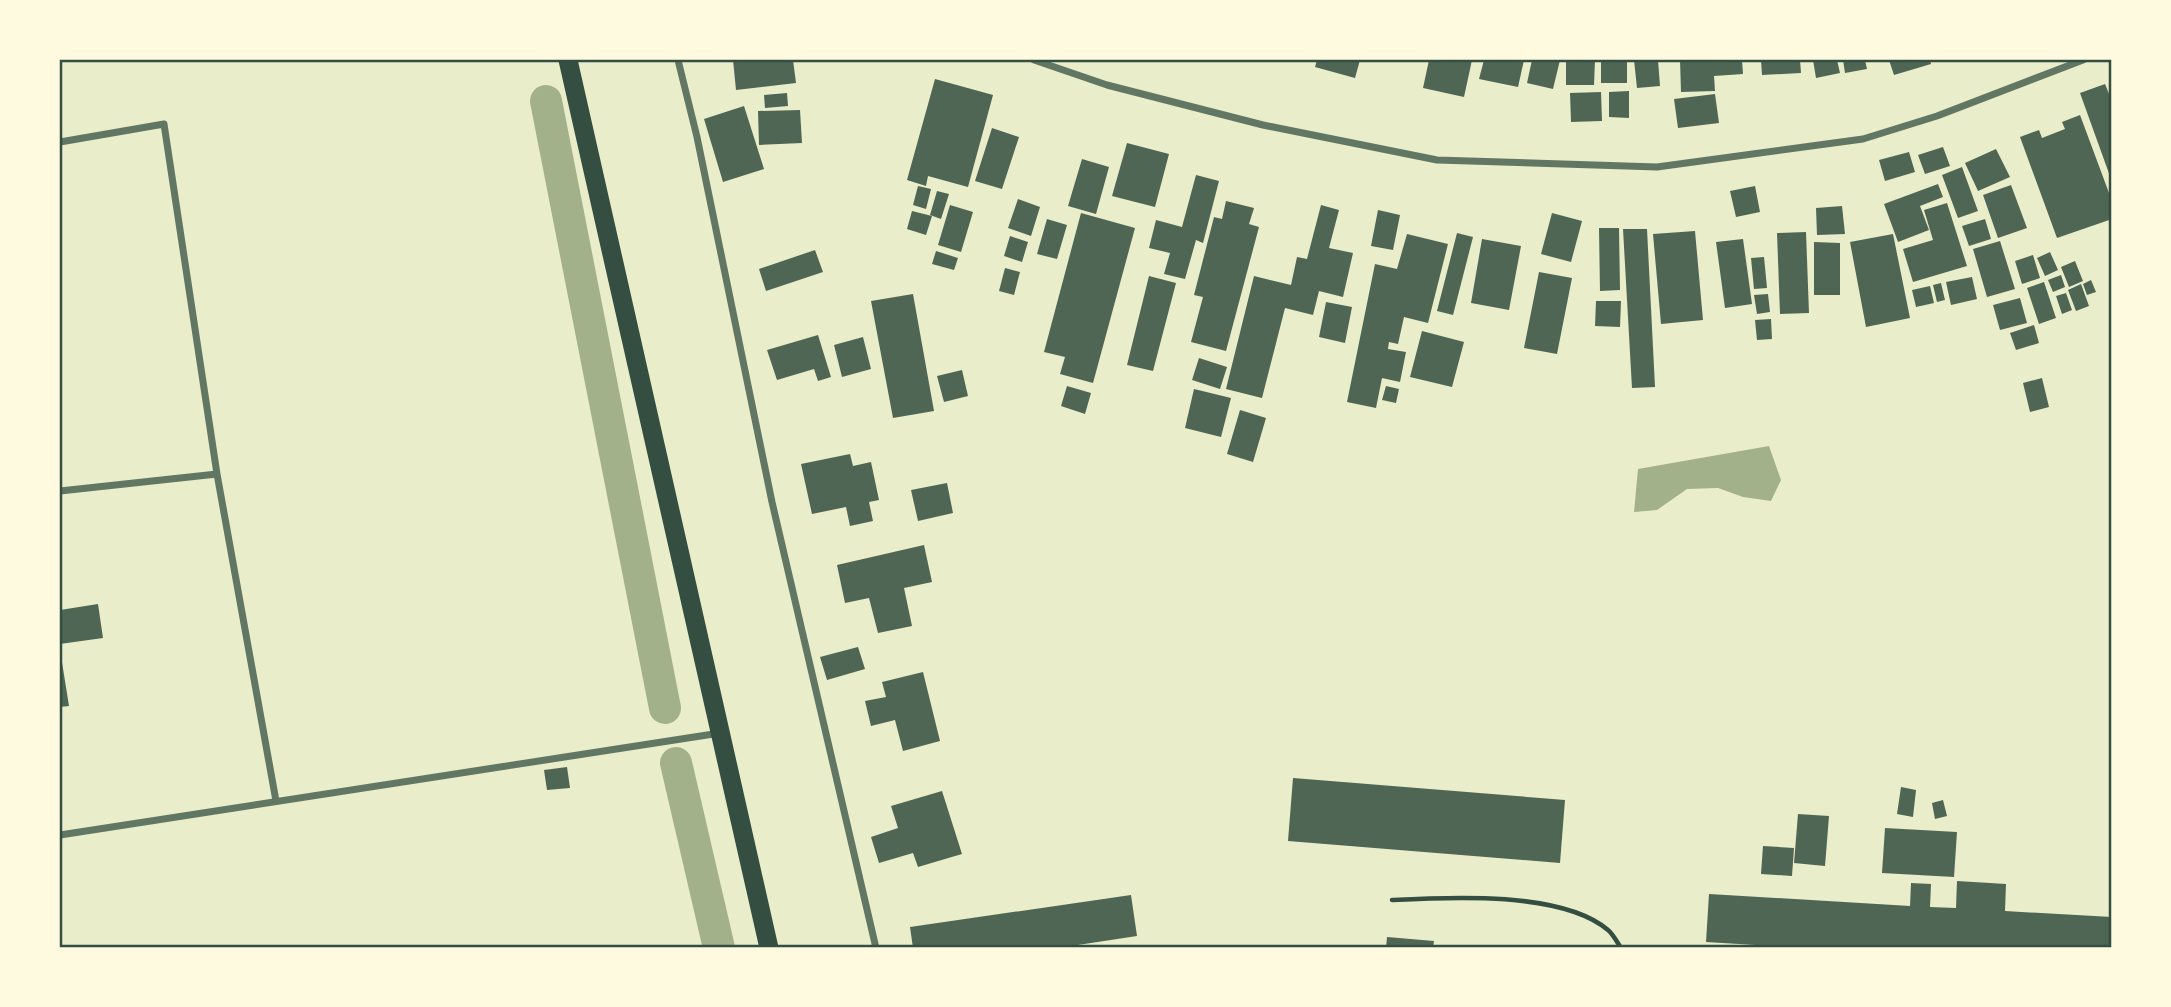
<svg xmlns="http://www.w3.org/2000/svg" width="2171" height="1007" viewBox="0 0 2171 1007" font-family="Lato,sans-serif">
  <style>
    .water { fill: #a3b18a }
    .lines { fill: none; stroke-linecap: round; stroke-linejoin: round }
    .canal { stroke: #a3b18a; stroke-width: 32 }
    .building { fill: #4f6655 }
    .path { stroke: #344e41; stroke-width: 4.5 }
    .minor { stroke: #617663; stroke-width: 7 }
    .trunk { stroke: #344e41; stroke-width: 19 }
    .neatline { fill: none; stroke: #344e41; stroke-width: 2.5 }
  </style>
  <rect width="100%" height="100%" fill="#e9edc9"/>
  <path class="water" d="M1769,446L1781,480L1771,501L1743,497L1718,488L1687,489L1657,510L1634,512L1638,469Z"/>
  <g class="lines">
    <path class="canal" d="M546,101L665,708
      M676,763L719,948"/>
  </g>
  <path class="building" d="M733,60H793L796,83L736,90Z
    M1317,60H1360L1355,78L1315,67Z
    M1429,60H1472L1464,97L1423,88Z
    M1484,60H1524L1518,87L1479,79Z
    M1532,60H1560L1553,89L1527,83Z
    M1566,60H1595L1594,85H1566Z
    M1601,60H1627V83H1601Z
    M1634,60H1658L1660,86L1637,88Z
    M1680,60H1742L1743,74L1714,76L1715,91L1681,92Z
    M1761,60H1800L1801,73L1762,75Z
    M1813,60H1837L1840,73L1816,78Z
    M1843,60H1865L1867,69L1845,73Z
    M1889,60H1930L1931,64L1894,75Z
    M935,79L993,95L968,187L928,176L926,186L907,180Z
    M2105,84L2112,101L2111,179L2080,93Z
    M1629,91V118L1609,117V92Z
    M1601,92L1602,121L1571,122L1570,93Z
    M787,93L788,106L765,108L764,95Z
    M1715,94L1719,123L1678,128L1674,99Z
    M744,106L764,169L723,182L704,119Z
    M800,110L802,143L759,145L758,111Z
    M2080,115L2112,201V219L2057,238L2020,137L2039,130L2042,138L2065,129L2062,122Z
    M992,128L1019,137L1002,189L975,181Z
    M1127,143L1169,154L1155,207L1112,196Z
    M1943,147L1950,166L1925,174L1918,155Z
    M1996,149L2010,177L1978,191L1965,163Z
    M1909,152L1915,172L1885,181L1879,160Z
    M1082,159L1109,167L1096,214L1068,206Z
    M1962,167L1978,211L1958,218L1942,175Z
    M1196,175L1219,181L1203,243L1196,240L1185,279L1164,274L1170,253L1149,248L1156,220L1182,227Z
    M1938,184L1943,197L1920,206L1929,230L1898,242L1884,204Z
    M2011,185L2027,228L1998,238L1983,195Z
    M918,186L931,189L926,209L913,205Z
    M1755,186L1760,212L1736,217L1730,191Z
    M937,191L949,194L941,219L930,215Z
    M1018,199L1040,207L1031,236L1008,228Z
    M1226,201L1254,208L1249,224L1259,227L1226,351L1191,342L1203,297L1194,295L1214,217L1222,219Z
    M1947,203L1967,266L1913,282L1903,249L1933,240L1924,210Z
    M950,205L973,212L961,252L938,245Z
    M1321,205L1339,210L1329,248L1353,253L1343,297L1319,291L1313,315L1285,308L1262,398L1226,389L1254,276L1291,285L1297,257L1307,259Z
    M1842,206L1845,234L1817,235L1816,208Z
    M1378,210L1400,215L1393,250L1371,246Z
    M912,211L932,216L926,235L907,229Z
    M1081,213L1135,228L1093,383L1060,374L1065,357L1044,352Z
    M1552,213L1582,221L1571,262L1541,254Z
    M1047,219L1067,225L1057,259L1037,254Z
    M1985,219L1991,239L1969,246L1962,226Z
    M1599,228H1619L1620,290L1600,291Z
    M1623,229H1647L1655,387L1632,388Z
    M1695,231L1703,320L1661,324L1653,234Z
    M1806,232L1809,313L1780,314L1777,233Z
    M1457,233L1473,237L1453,315L1437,311Z
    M1407,234L1448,244L1428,323L1404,317L1398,344L1389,342L1388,349L1406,352L1400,382L1382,378L1376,408L1347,402L1375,264L1397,269Z
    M1893,234L1910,318L1866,327L1850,242Z
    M1010,236L1028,242L1022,262L1004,256Z
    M1482,239L1521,246L1509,310L1471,303Z
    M1743,239L1752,304L1725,308L1716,242Z
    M2000,241L2015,289L1987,297L1973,249Z
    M1814,242L1840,243V295H1814Z
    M815,250L823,272L766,291L759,269Z
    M936,251L958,258L954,270L932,264Z
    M2050,252L2058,270L2045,276L2037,258Z
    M2033,255L2040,278L2022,284L2015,261Z
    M1764,257L1767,288L1754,289L1751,258Z
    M2075,261L2083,281L2069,287L2061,267Z
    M1005,268L1020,272L1014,295L999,291Z
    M1539,272L1572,278L1557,354L1524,348Z
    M2061,275L2065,287L2053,292L2048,280Z
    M1149,276L1176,283L1153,371L1127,365Z
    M1972,277L1977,299L1951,305L1946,282Z
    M2091,280L2096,292L2087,295L2083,284Z
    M2044,282L2056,318L2039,324L2027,288Z
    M1941,283L1945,300L1937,302L1933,285Z
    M2081,284L2089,306L2076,311L2068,290Z
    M1930,286L1934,303L1916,307L1912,290Z
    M2066,293L2072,310L2062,314L2056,296Z
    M913,294L934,411L893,418L871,301Z
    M1768,294L1770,312L1757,314L1754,295Z
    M2020,298L2027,323L2000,330L1993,305Z
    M1596,301H1621L1620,327L1595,326Z
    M1326,302L1352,307L1345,343L1319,337Z
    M1771,319L1772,339L1757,340L1755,320Z
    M2034,325L2039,343L2016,350L2010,333Z
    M1422,331L1464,342L1452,387L1410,377Z
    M818,335L831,377L818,381L814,369L777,380L767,350Z
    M863,337L871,369L842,377L834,345Z
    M1199,358L1227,367L1220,389L1192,380Z
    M962,370L968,396L944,402L937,376Z
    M2042,378L2049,407L2030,412L2023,383Z
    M1067,386L1091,393L1085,414L1061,406Z
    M1386,386L1399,389L1396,403L1382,400Z
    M1194,389L1231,398L1221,437L1185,428Z
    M1240,410L1266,418L1253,462L1227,454Z
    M850,454L853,466L871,462L879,500L869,502L873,521L850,526L846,507L812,514L801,464Z
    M947,483L953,513L918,521L911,490Z
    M924,545L932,582L904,588L912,626L878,633L869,598L845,603L837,565Z
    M98,604L103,638L60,644V610Z
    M858,647L865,669L827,680L820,657Z
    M61,656L69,706L60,707V657Z
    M923,672L940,741L903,751L895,720L871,726L865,701L886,697L882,682Z
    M567,767L570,788L547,790L544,770Z
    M1293,778L1565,800L1560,863L1288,841Z
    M1901,787L1916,790L1913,817L1897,814Z
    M942,791L962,854L918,867L913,853L879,863L871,837L898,828L891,806Z
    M1943,800L1947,816L1935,819L1932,803Z
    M1798,814L1829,816L1825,866L1794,863Z
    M1885,828L1957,832L1954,877L1882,873Z
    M1763,846L1794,848L1792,876L1761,874Z
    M1957,881L2006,884L2005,911L2112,917V948H1803L1706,942L1709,894L1910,906L1911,883L1931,884L1930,907L1956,908Z
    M1131,895L1137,936L1058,948H913L910,927Z
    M1387,937L1434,941L1433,948H1386Z"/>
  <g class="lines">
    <path class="path" d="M1392,900C1450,897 1562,891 1608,930C1613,934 1617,942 1621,948"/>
    <path class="minor" d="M678,60L697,137L772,502L876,948
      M1034,60L1107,85L1263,125L1437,160L1657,167L1863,139L1937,116L2083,60
      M60,142L164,124L217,474L276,801
      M60,491L217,474
      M60,835L720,733"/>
    <path class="trunk" d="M568,60L769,948"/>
  </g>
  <rect width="2171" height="1007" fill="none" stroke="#fefae0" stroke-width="122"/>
  <rect x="61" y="61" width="2049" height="885" class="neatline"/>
</svg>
